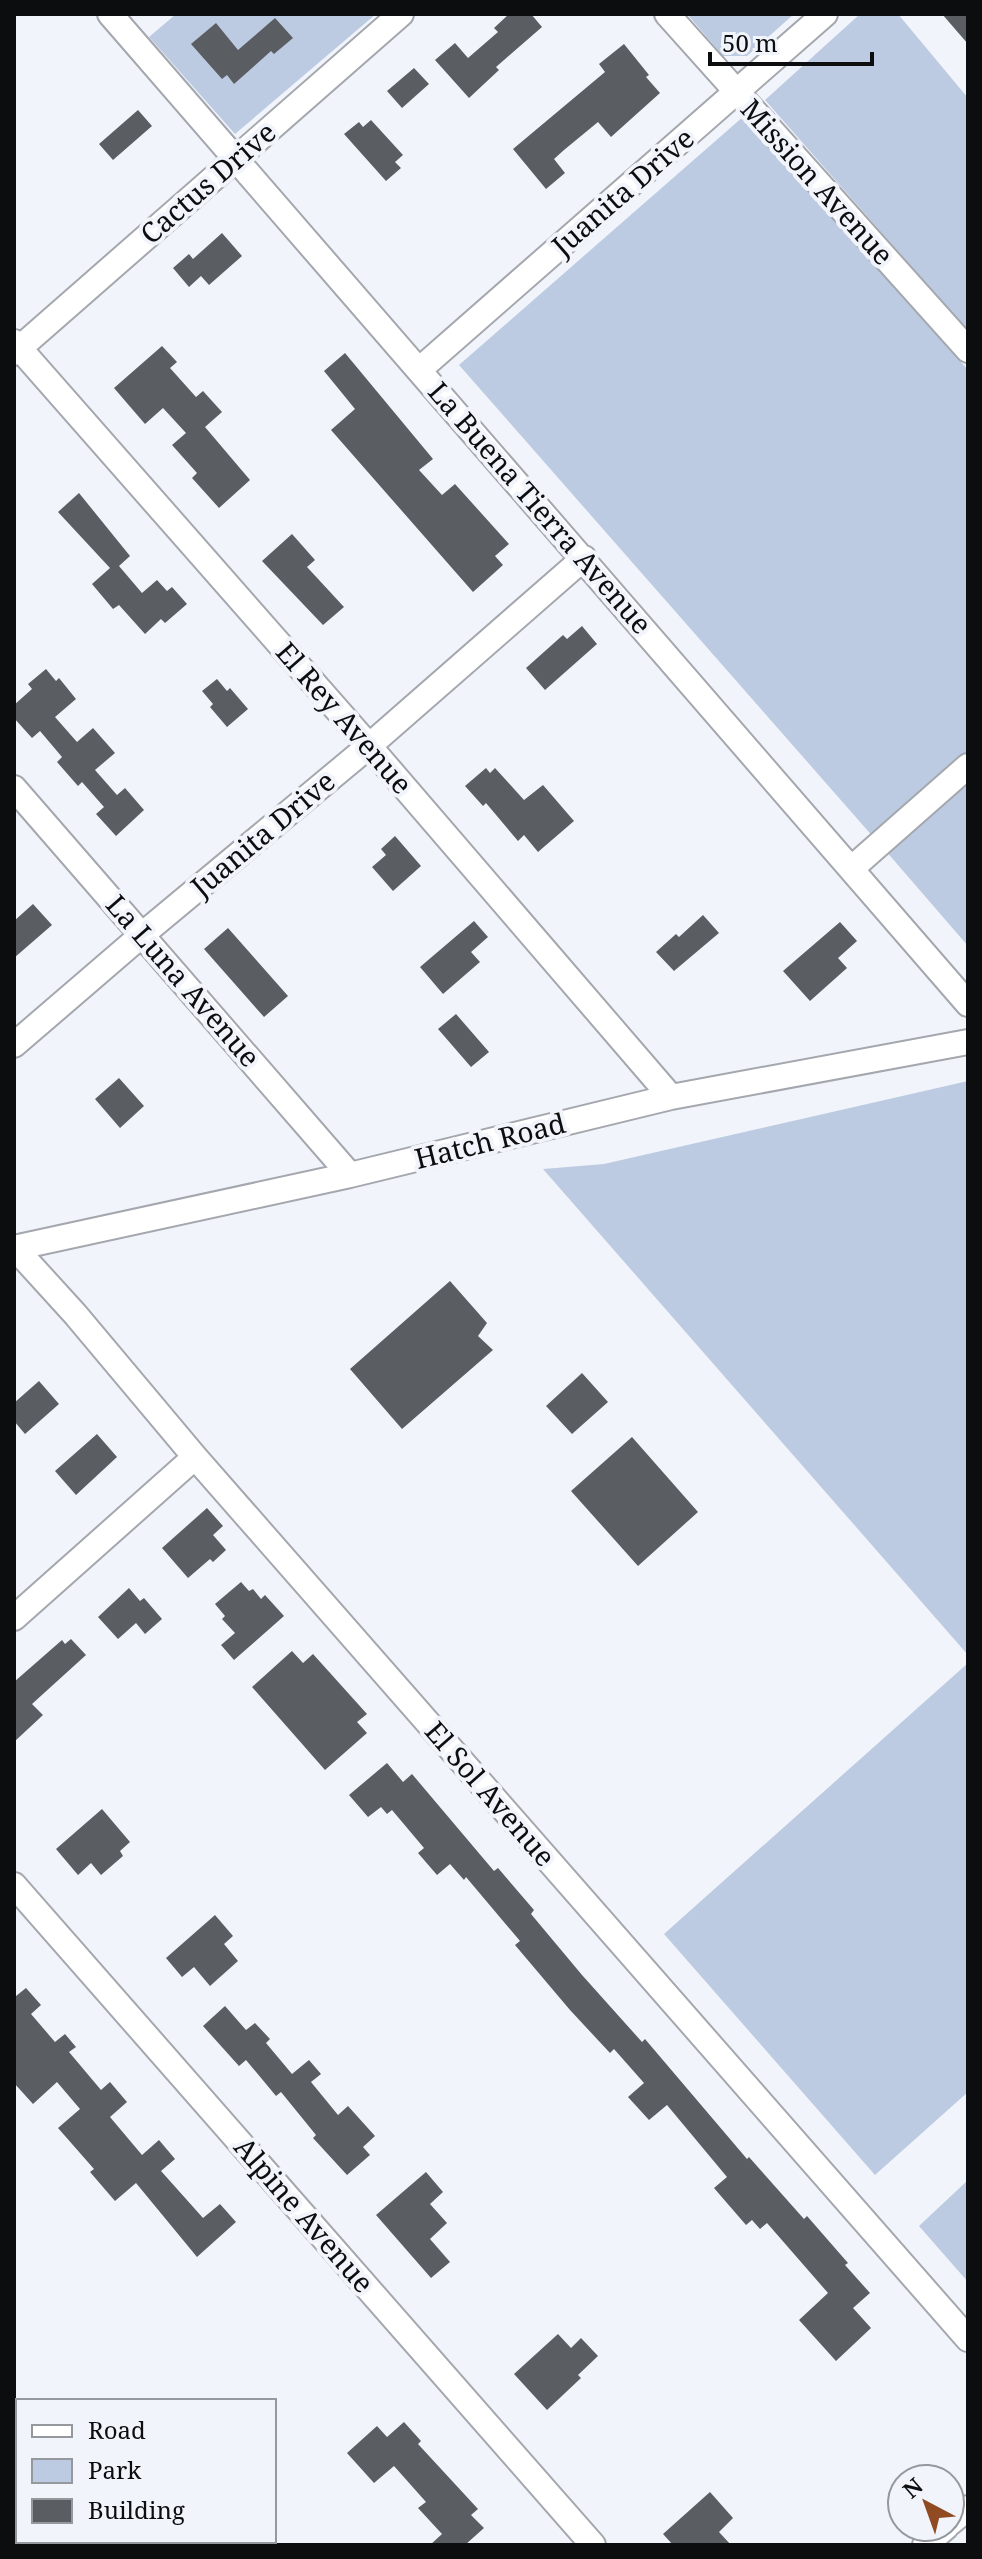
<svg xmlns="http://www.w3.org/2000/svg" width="982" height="2559" viewBox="0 0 982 2559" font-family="'Noto Serif',serif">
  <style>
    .green { fill: #bccbe1 }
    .building { fill: #5a5e63 }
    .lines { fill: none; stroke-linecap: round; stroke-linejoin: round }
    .minor-casing { stroke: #a4a8ae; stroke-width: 28 }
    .minor { stroke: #fff; stroke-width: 24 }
    .labels { text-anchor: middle; stroke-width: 8; stroke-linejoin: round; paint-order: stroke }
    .street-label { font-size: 28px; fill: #0c0d0f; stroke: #f1f5fb }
  </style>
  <rect width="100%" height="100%" fill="#f1f5fb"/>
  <path class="green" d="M176,14H376L235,134L149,37Z
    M687,14H794L747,56H723Z
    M860,14H898L968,98V331L765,100Z
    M744,116L968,370V756L875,839L459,365Z
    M968,776V946L885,850Z
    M968,1081V1655L543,1169L604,1164Z
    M968,1663V2092L875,2175L664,1934Z
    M968,2180V2282L919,2226Z"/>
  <path class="building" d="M509,14H531L542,27L496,67L499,70L469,98L435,60L455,43L468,58L498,32L494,28Z
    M942,14H968V44Z
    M275,18L293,38L274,54L271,51L234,84L227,75L222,79L191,44L216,23L238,50Z
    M624,44L649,75L646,77L660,93L611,137L598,122L564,150L554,159L565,173L546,189L513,149L605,72L599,64Z
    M414,68L429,84L402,108L387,91Z
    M138,110L152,126L113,160L99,144Z
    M371,120L403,155L395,162L401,168L386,181L344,134L359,122L363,127Z
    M222,233L242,256L209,285L201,276L189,287L173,268L189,254L193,259Z
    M162,346L177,362L170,368L196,397L203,391L222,412L205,427L250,480L219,508L192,478L197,473L172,445L186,433L163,408L145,424L114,388Z
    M345,353L433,459L419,470L442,495L455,484L509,544L495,556L503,565L473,592L331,430L355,409L324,371Z
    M79,493L130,556L119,566L142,593L157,580L167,591L172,587L187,604L165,623L161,619L145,634L119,605L113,609L92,584L110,568L58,512Z
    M292,534L315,560L307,567L344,607L323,625L262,561Z
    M582,626L597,644L545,690L526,668L563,635L567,639Z
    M46,669L56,681L59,678L76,699L55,717L77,742L93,728L115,753L95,770L117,795L125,788L144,810L116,836L96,814L104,807L82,782L78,786L57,762L62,757L40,731L32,738L14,718V705L32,689L28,684Z
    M217,679L227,691L230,688L248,709L227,727L210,707L213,704L202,691Z
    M486,768L490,773L495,768L524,800L543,785L574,821L538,852L524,835L518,841L486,803L483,806L465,786Z
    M395,836L421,866L393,891L372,867L386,855L381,849Z
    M33,904L52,925L14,958V921Z
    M703,915L719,933L674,971L656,952L676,934L679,937Z
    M474,921L488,937L471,952L480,962L443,994L420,967Z
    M840,922L857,941L838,958L847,968L810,1001L783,971Z
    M228,928L288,996L264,1017L204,949Z
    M456,1014L489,1052L471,1067L438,1029Z
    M119,1078L144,1106L120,1128L95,1099Z
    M450,1281L487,1323L478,1336L493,1350L402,1429L350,1369Z
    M582,1373L608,1402L572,1434L546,1406Z
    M39,1381L59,1404L25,1434L14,1421V1403Z
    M97,1434L117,1457L76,1495L55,1471Z
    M632,1437L698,1512L638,1566L571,1491Z
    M207,1508L223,1526L213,1535L226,1550L213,1562L210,1559L188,1578L162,1548Z
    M241,1582L249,1591L253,1589L261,1599L265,1595L284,1616L234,1660L221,1645L235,1633L222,1619L225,1616L215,1604Z
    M129,1588L140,1601L144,1598L162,1619L145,1634L136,1623L118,1639L98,1617Z
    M71,1639L86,1655L32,1704L43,1715L14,1742V1682L62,1640L65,1644Z
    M292,1651L303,1663L313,1654L367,1714L357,1722L367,1733L325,1770L252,1687Z
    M387,1763L403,1782L412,1774L494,1871L498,1868L534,1910L531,1914L582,1975L642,2042L645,2039L747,2159L749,2157L804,2219L807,2216L848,2263L845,2265L870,2293L853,2308L871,2328L836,2361L799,2320L828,2293L767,2223L760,2229L752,2220L746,2225L714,2188L727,2177L667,2105L649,2120L628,2097L644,2083L614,2049L610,2053L570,2010L515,1945L520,1941L466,1877L464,1880L450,1864L437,1875L418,1853L424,1848L392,1810L387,1814L381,1807L368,1817L349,1795Z
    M102,1809L130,1842L120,1851L123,1856L101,1875L91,1863L78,1875L56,1849Z
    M215,1915L233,1936L224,1944L238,1961L210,1986L194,1967L182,1977L166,1958Z
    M26,1988L41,2005L31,2014L55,2042L65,2034L76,2047L69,2052L101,2090L110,2082L127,2102L110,2117L142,2155L159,2140L175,2159L161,2171L203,2218L220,2204L236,2222L197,2257L136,2183L115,2201L90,2172L94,2169L58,2128L80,2109L57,2082L33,2104L14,2083V1994L16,1996Z
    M225,2006L246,2030L255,2023L270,2039L266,2043L292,2074L309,2060L321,2074L311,2082L338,2115L348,2106L375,2136L363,2147L370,2155L347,2175L313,2138L316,2135L281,2092L276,2096L246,2060L239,2066L203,2026Z
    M426,2172L443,2192L430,2204L447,2223L430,2239L450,2262L431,2278L376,2215Z
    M558,2334L571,2348L581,2338L598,2356L578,2375L581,2378L547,2410L514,2374Z
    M404,2422L421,2441L418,2444L478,2509L471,2515L484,2528L465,2545H430L442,2534L418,2508L426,2502L394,2466L374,2483L347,2453L377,2426L387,2437Z
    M710,2492L733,2518L719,2532L731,2545H673L663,2534Z"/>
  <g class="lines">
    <defs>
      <path id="minor" d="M110,14L968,1004
        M667,14L968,350
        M14,342L369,746L671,1097
        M14,353L401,14
        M419,370L825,14
        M14,788L350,1175
        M851,869L968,766
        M14,1045L143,934L369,746L584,558
        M14,1247L75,1314L195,1457L968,2339
        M14,1248L350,1175L671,1097L968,1042
        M14,1618L195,1457
        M14,1885L593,2545
        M14,2498L18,2503
        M950,2523L968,2508
        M51,2541L55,2545
        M925,2545L946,2527"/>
    </defs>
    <use href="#minor" class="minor-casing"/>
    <use href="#minor" class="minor"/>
  </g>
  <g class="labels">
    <g class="street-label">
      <text transform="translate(817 182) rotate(48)" y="10">Mission Avenue</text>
      <text transform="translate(208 183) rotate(-41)" y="10">Cactus Drive</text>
      <text transform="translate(623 192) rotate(-41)" y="10">Juanita Drive</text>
      <text transform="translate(540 508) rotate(49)" y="10">La Buena Tierra Avenue</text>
      <text transform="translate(344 718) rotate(49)" y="10">El Rey Avenue</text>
      <text transform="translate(263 834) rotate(-40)" y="10">Juanita Drive</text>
      <text transform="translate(183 981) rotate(49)" y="10">La Luna Avenue</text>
      <text transform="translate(490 1141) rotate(-14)" y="10">Hatch Road</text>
      <text transform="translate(490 1794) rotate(49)" y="10">El Sol Avenue</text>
      <text transform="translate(304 2215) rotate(49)" y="10">Alpine Avenue</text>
    </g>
  </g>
  <rect width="982" height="2559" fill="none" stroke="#0c0d0f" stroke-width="32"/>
  <rect x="16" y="2399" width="260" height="144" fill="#f1f5fb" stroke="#95989d" stroke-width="2"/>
  <rect x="32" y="2425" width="40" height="12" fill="#ffffff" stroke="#95989d" stroke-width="2"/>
  <text x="88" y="2439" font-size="24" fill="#0c0d0f">Road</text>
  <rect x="32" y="2459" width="40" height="24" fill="#bccbe1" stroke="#95989d" stroke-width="2"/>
  <text x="88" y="2479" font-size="24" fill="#0c0d0f">Park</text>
  <rect x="32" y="2499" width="40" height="24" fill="#5a5e63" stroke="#95989d" stroke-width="2"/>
  <text x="88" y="2519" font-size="24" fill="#0c0d0f">Building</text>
  <g transform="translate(926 2503) rotate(319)"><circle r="38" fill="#f1f5fb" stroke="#95989d" stroke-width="2"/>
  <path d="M0-6L14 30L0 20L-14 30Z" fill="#904b23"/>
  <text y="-12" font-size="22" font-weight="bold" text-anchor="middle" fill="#0c0d0f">N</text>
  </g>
  <path d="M710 52v12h162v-12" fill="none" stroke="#0c0d0f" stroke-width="4"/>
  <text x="722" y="52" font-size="24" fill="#0c0d0f" stroke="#f1f5fb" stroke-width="6" paint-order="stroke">50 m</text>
</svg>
